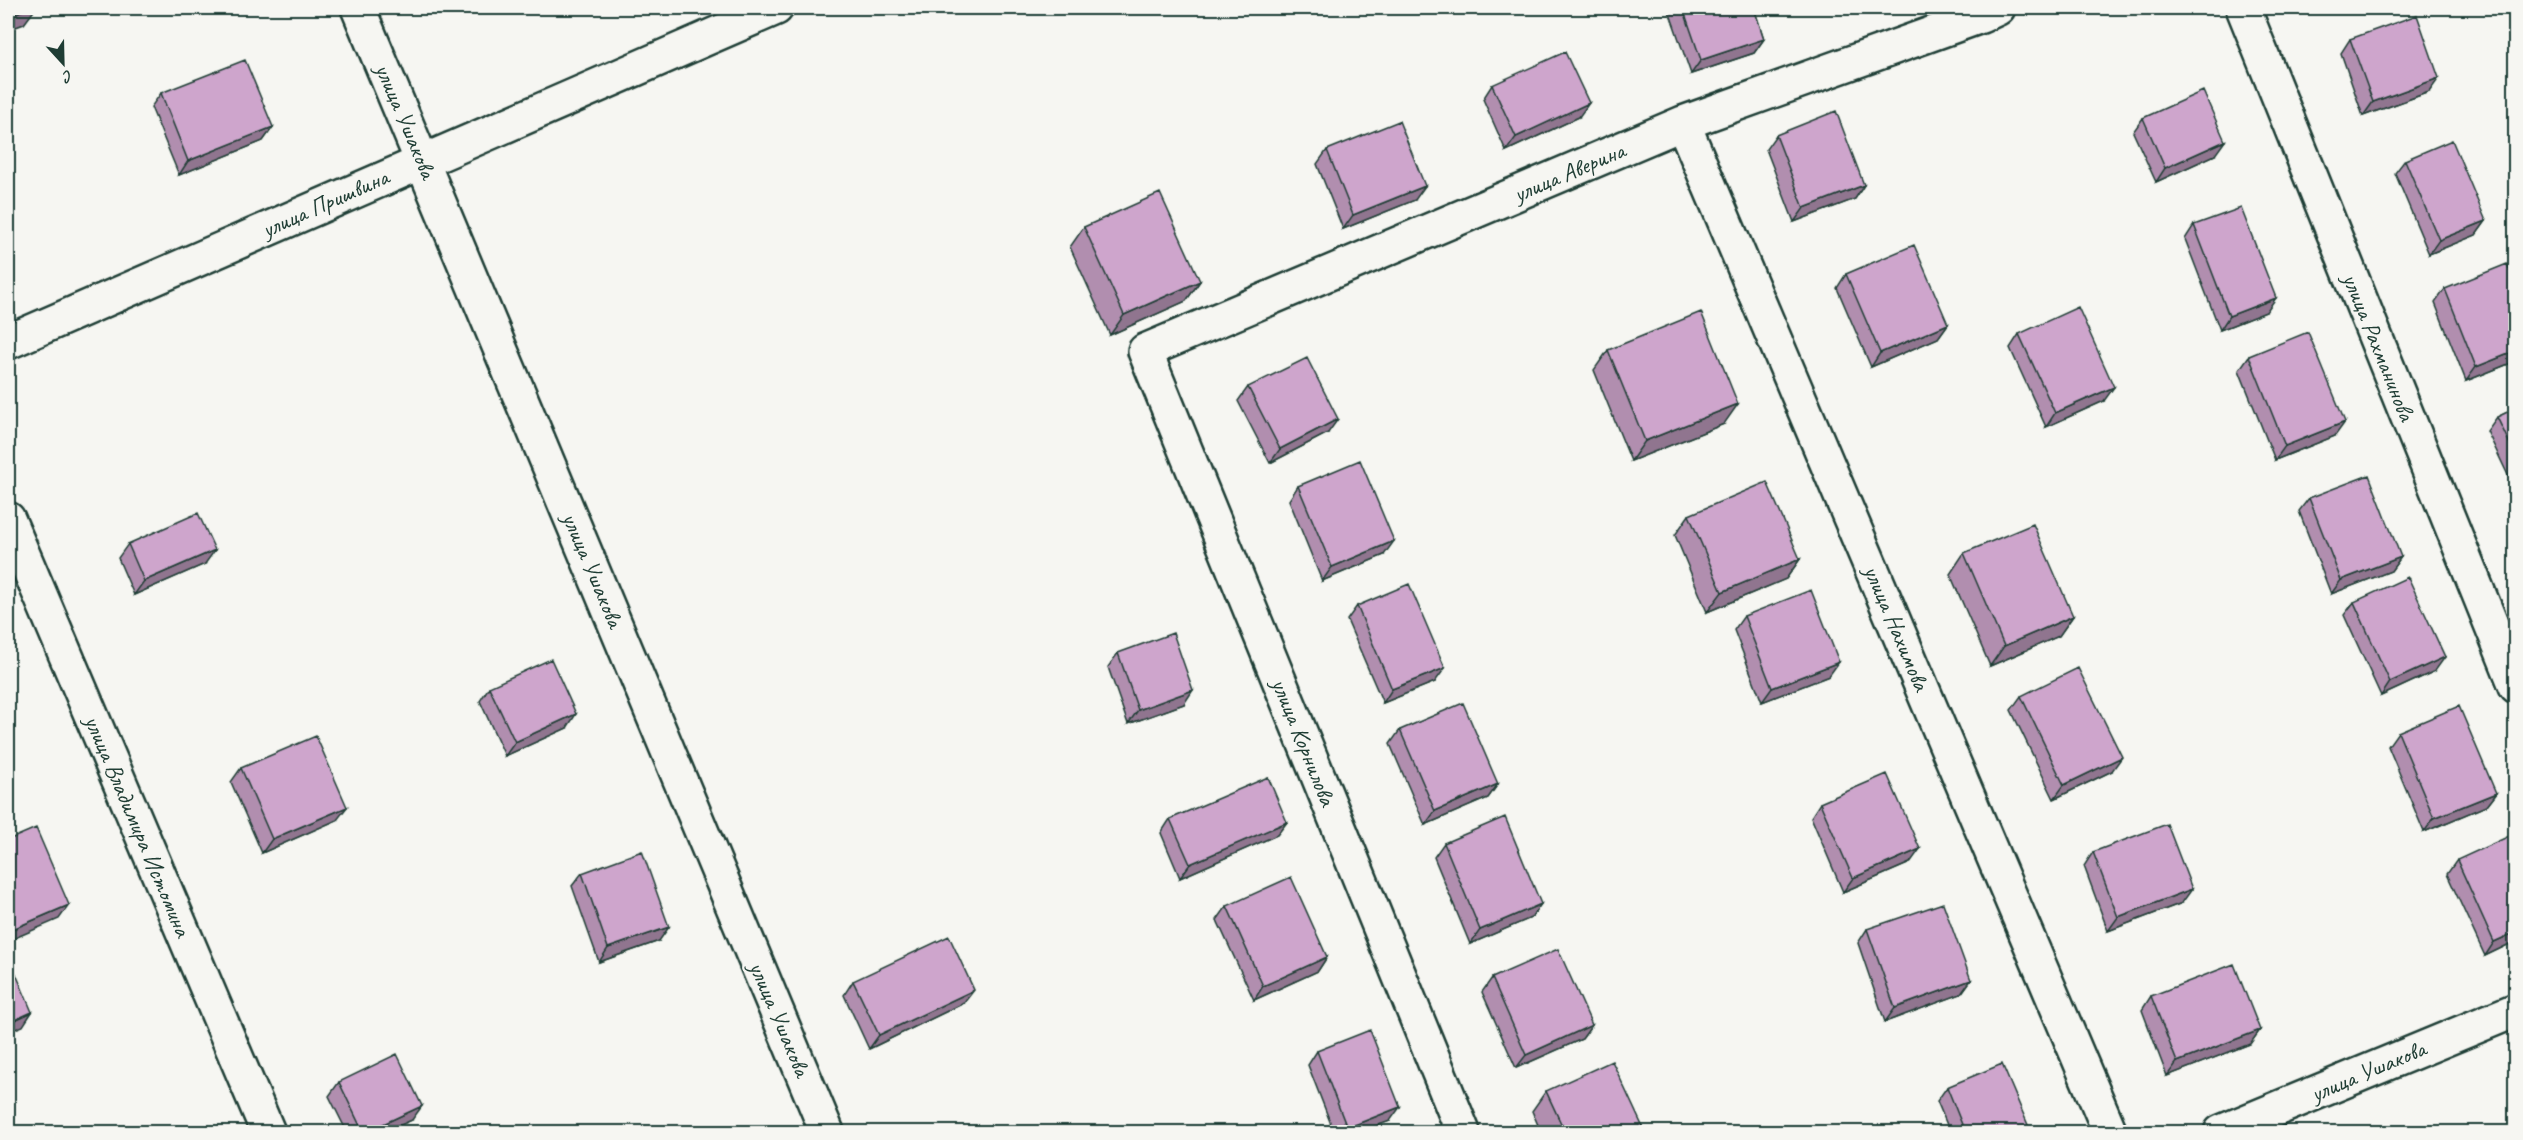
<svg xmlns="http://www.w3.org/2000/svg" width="2523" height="1140" viewBox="0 0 2523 1140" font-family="Caveat,sans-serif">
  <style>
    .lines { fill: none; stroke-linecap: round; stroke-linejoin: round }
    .minor-casing { stroke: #1f3d34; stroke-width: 38 }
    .minor { stroke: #f6f6f2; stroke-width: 33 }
    .wall { fill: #b18eaf; stroke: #1f3d34; stroke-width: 1.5 }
    .shaded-wall { fill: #90748f; stroke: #1f3d34; stroke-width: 1.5 }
    .building { fill: #cea5cc; stroke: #1f3d34; stroke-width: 1.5 }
    .labels { text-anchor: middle; stroke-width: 4.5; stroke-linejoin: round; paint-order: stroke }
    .street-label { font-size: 24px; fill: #1f3d34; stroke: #f6f6f2 }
  </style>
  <rect width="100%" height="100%" fill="#f6f6f2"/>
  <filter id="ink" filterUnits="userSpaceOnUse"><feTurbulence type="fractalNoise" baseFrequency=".0167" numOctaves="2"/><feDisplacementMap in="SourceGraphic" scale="12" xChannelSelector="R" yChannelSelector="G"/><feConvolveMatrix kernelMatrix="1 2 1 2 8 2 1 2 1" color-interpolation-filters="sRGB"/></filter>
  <g filter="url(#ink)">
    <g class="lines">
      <defs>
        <path id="minor" d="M358,8L827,1132
          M2243,8L2516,686
          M1683,123L2110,1132
          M8,342L776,8
          M8,519L268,1132
          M1463,1132L1145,351L1683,123L1981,16L1998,8
          M2221,1132L2516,1010"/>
      </defs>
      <use href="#minor" class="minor-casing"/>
      <use href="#minor" class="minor"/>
    </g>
    <path class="wall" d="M1668,8H1754L1764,39L1754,53L1691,74Z
      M1855,8H1872L1858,14Z
      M2350,39L2429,92L2363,116L2341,53Z
      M1492,85L1579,117L1506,151L1483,99Z
      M161,93L273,127L263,141L179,175L151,107Z
      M2143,118L2215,155L2156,182L2133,132Z
      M1776,135L1864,185L1855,199L1794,222L1766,149Z
      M1327,150L1415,200L1343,229L1317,164Z
      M2405,160L2486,221L2476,235L2429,254L2395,173Z
      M2194,225L2266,312L2220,330L2185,239Z
      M1084,227L1200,281L1186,301L1110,335L1070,247Z
      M1846,274L1948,324L1938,338L1871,367L1837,288Z
      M2516,285V361L2466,381L2435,303L2445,289Z
      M2019,334L2104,401L2046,427L2010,348Z
      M1608,350L1724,424L1631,461L1594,370Z
      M2249,356L2335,436L2275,460L2239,370Z
      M1248,387L1328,433L1270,463L1238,401Z
      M2516,408V492L2487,431L2497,417Z
      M1298,486L1384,555L1322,581L1289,500Z
      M2309,498L2401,557L2391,571L2331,594L2299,511Z
      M1689,515L1800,559L1786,579L1707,612L1675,535Z
      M128,544L205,564L134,595L118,558Z
      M1964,553L2073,616L2059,636L1990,666L1950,574Z
      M2354,602L2435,671L2381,696L2344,615Z
      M1357,606L1435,682L1383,703L1347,620Z
      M1744,616L1829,676L1762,702L1734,630Z
      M1118,653L1184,704L1128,724L1108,667Z
      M489,687L567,728L505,756L480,701Z
      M2021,696L2112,771L2054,799L2011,710Z
      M1400,730L1498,784L1488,798L1425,825L1390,744Z
      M2398,732L2496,793L2486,806L2424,832L2388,746Z
      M241,768L337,820L262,853L231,782Z
      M1820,803L1910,863L1843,892L1811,817Z
      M1170,819L1287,822L1277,835L1180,878L1161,833Z
      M1444,843L1541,904L1531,918L1470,944L1434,857Z
      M2093,852L2182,903L2108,931L2084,866Z
      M2457,860L2516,941L2485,956L2447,874Z
      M582,873L659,941L599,962L572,886Z
      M1227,906L1327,957L1318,971L1254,1000L1217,920Z
      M1867,929L1971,980L1961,994L1885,1022L1858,943Z
      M1492,978L1592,1025L1582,1039L1516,1068L1482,992Z
      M853,981L964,1003L869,1049L844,995Z
      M2151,996L2260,1030L2250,1044L2167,1076L2142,1010Z
      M1317,1051L1390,1121L1360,1132H1334L1308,1065Z
      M339,1082L412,1120L385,1132H347L329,1096Z
      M1947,1087L2031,1132H1950L1937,1101Z
      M1546,1091L1645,1132H1541L1532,1111Z"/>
    <path class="shaded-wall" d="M29,8H36L24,24L8,30V16Z
      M1863,8H1872L1858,14Z
      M1764,39L1754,53L1691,74L1701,60Z
      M2439,78L2429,92L2363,116L2373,102Z
      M1589,103L1579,117L1506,151L1516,137Z
      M273,127L263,141L179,175L188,161Z
      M2225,141L2215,155L2156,182L2165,168Z
      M1864,185L1855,199L1794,222L1804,208Z
      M1425,186L1415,200L1343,229L1353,215Z
      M2486,221L2476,235L2429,254L2439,240Z
      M1200,281L1186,301L1110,335L1124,315Z
      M2276,298L2266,312L2220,330L2229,316Z
      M1948,324L1938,338L1871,367L1880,353Z
      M2516,351V361L2466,381L2476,367Z
      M2114,387L2104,401L2046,427L2055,413Z
      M1738,404L1724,424L1631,461L1645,441Z
      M1338,419L1328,433L1270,463L1280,449Z
      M2345,422L2335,436L2275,460L2285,446Z
      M1394,541L1384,555L1322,581L1332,567Z
      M215,550L205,564L134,595L144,581Z
      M2401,557L2391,571L2331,594L2341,580Z
      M1800,559L1786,579L1707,612L1722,592Z
      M2073,616L2059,636L1990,666L2004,646Z
      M2445,657L2435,671L2381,696L2390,682Z
      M1839,662L1829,676L1762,702L1772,688Z
      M1445,668L1435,682L1383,703L1392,689Z
      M1193,690L1184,704L1128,724L1138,710Z
      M576,714L567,728L505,756L515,742Z
      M2122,757L2112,771L2054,799L2064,785Z
      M1498,784L1488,798L1425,825L1435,811Z
      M2496,793L2486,806L2424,832L2434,818Z
      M347,807L337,820L262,853L272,839Z
      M1287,822L1277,835L1180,878L1190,864Z
      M1920,849L1910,863L1843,892L1853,878Z
      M2192,889L2182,903L2108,931L2118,917Z
      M1541,904L1531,918L1470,944L1480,930Z
      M69,905L59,919L8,941V931Z
      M669,927L659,941L599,962L608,948Z
      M2516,932V941L2485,956L2494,942Z
      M1327,957L1318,971L1254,1000L1263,986Z
      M1971,980L1961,994L1885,1022L1895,1008Z
      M974,990L964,1003L869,1049L879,1035Z
      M32,1012L23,1026L8,1032V1023Z
      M1592,1025L1582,1039L1516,1068L1526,1055Z
      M2260,1030L2250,1044L2167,1076L2177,1062Z
      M422,1106L412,1120L385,1132H366Z
      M1400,1107L1390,1121L1360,1132H1344L1347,1128Z"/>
    <path class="building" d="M8,8H29L8,16Z
      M1683,8H1754L1764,39L1701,60Z
      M2417,15L2439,78L2373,102L2350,39Z
      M1565,52L1589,103L1516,137L1492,85Z
      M245,60L273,127L188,161L161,93Z
      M2203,91L2225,141L2165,168L2143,118Z
      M1836,111L1864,185L1804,208L1776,135Z
      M1399,121L1425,186L1353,215L1327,150Z
      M2452,140L2486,221L2439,240L2405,160Z
      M1160,193L1200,281L1124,315L1084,227Z
      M2241,208L2276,298L2229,316L2194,225Z
      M1914,245L1948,324L1880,353L1846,274Z
      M2507,264L2516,285V351L2476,367L2445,289Z
      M2078,307L2114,387L2055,413L2019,334Z
      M1701,312L1738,404L1645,441L1608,350Z
      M2308,332L2345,422L2285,446L2249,356Z
      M1307,358L1338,419L1280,449L1248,387Z
      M2516,408V457L2497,417Z
      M1360,460L1394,541L1332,567L1298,486Z
      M2369,475L2401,557L2341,580L2309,498Z
      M1767,482L1800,559L1722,592L1689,515Z
      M198,513L215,550L144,581L128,544Z
      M2033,524L2073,616L2004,646L1964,553Z
      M2408,577L2445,657L2390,682L2354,602Z
      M1409,584L1445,668L1392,689L1357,606Z
      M1811,590L1839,662L1772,688L1744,616Z
      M1173,633L1193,690L1138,710L1118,653Z
      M551,659L576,714L515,742L489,687Z
      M2078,668L2122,757L2064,785L2021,696Z
      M1463,703L1498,784L1435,811L1400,730Z
      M2459,706L2496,793L2434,818L2398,732Z
      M316,736L347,807L272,839L241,768Z
      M1887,774L1920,849L1853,878L1820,803Z
      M1268,777L1287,822L1190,864L1170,819Z
      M1505,817L1541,904L1480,930L1444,843Z
      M2167,824L2192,889L2118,917L2093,852Z
      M36,828L69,905L8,931V840Z
      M2516,833V932L2494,942L2457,860Z
      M642,851L669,927L608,948L582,873Z
      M1291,877L1327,957L1263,986L1227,906Z
      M1943,903L1971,980L1895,1008L1867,929Z
      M949,936L974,990L879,1035L853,981Z
      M1558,949L1592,1025L1526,1055L1492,978Z
      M11,962L32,1012L8,1023V964Z
      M2234,964L2260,1030L2177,1062L2151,996Z
      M1370,1030L1400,1107L1347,1128L1317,1051Z
      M397,1054L422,1106L366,1132H363L339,1082Z
      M1612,1061L1645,1132H1565L1546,1091Z
      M2002,1064L2031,1132H1965L1947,1087Z"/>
  </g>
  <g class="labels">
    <g class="street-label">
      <text transform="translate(406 121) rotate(67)" y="8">улица Ушакова</text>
      <text transform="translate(1569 172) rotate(-23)" y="8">улица Аверина</text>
      <text transform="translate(325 203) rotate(-24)" y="8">улица Пришвина</text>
      <text transform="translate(2379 347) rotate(68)" y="8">улица Рахманинова</text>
      <text transform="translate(593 570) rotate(67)" y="8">улица Ушакова</text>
      <text transform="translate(1897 628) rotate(67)" y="8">улица Нахимова</text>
      <text transform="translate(1304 742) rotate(68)" y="8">улица Корнилова</text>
      <text transform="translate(138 826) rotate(67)" y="8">улица Владимира Истомина</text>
      <text transform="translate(780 1019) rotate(67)" y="8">улица Ушакова</text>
      <text transform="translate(2368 1071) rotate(-23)" y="8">улица Ушакова</text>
    </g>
  </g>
  <rect width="2523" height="1140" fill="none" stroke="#f6f6f2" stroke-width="30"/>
  <rect x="15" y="15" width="2493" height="1110" fill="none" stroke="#1f3d34" stroke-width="2" filter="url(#ink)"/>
  <g transform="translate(63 63) rotate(158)" stroke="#f6f6f2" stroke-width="4.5" paint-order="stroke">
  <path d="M0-4.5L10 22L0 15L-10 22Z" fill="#1f3d34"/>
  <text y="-9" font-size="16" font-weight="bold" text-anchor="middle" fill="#1f3d34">С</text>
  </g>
</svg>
